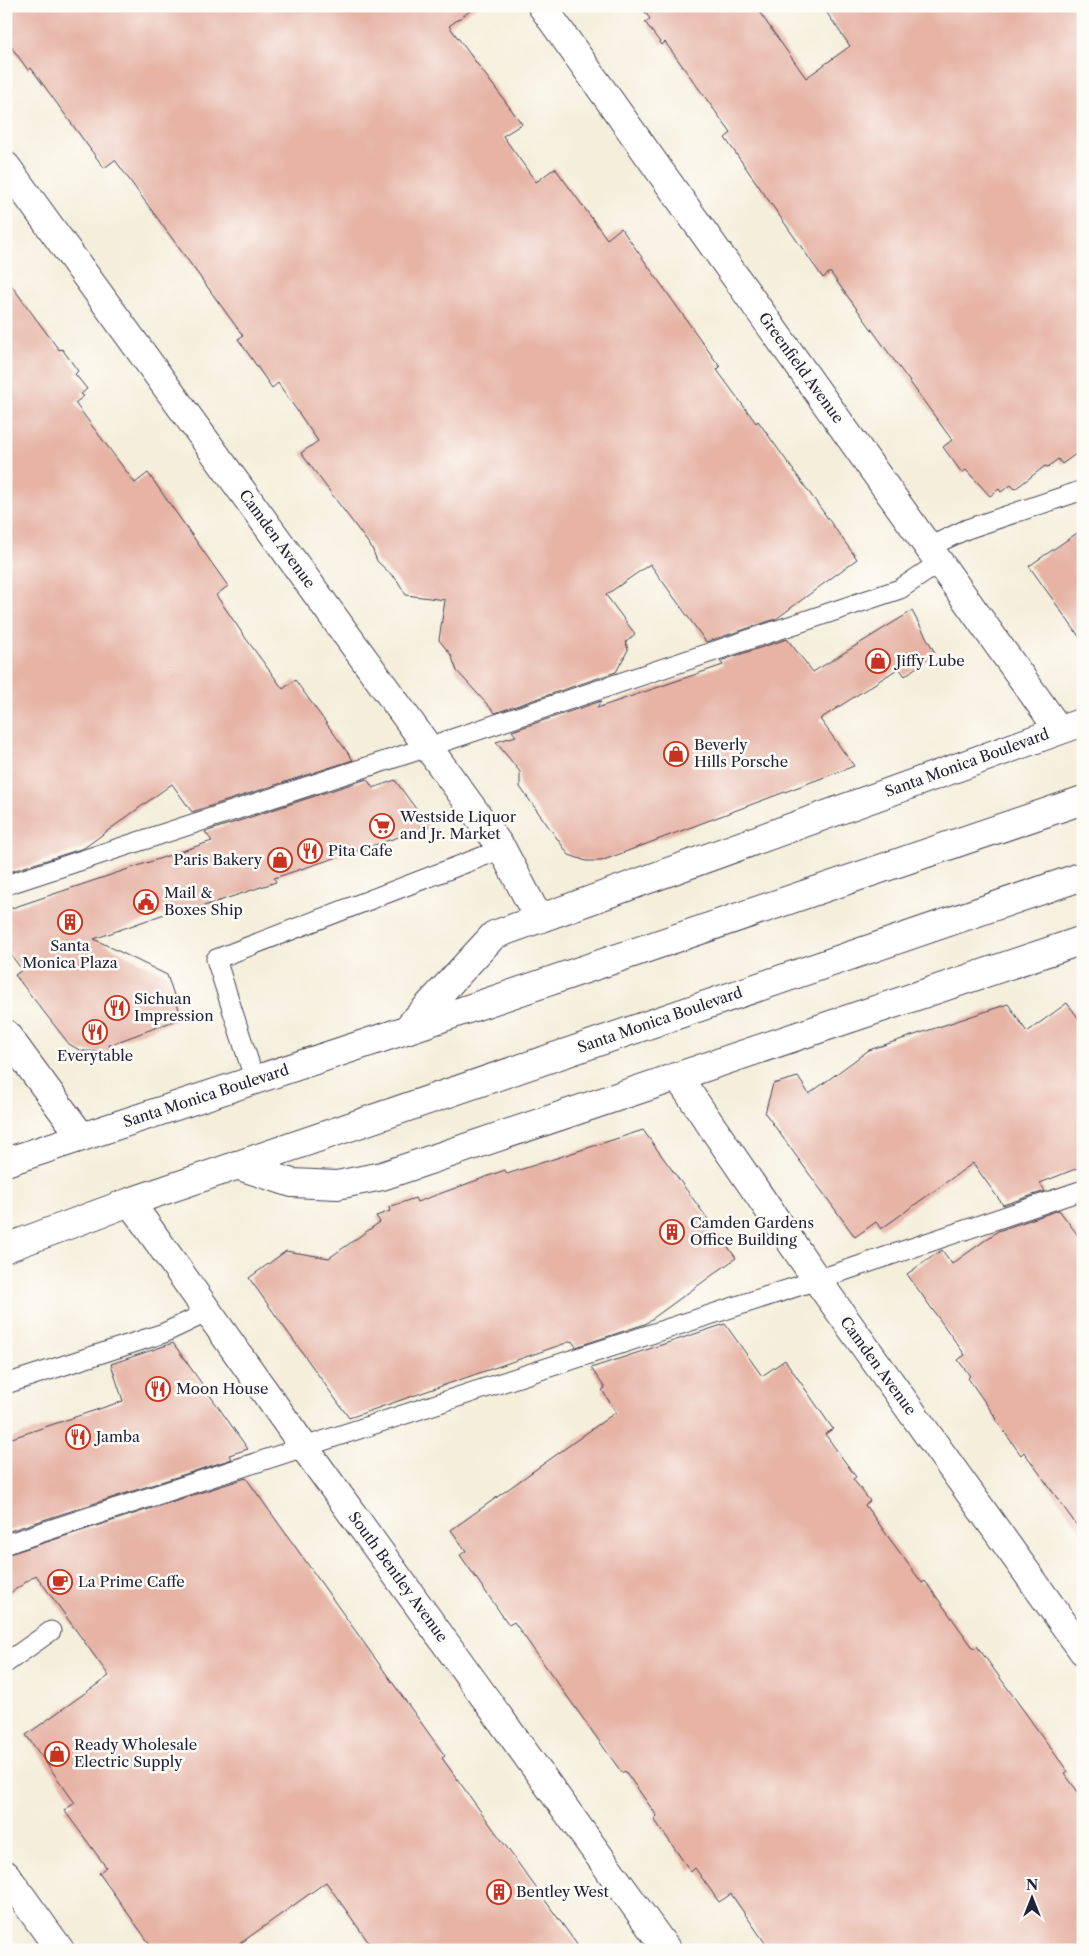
<svg xmlns="http://www.w3.org/2000/svg" width="1089" height="1956" viewBox="0 0 1089 1956" font-family="'Libre Caslon Text',serif">
  <style>
    .building { fill: #e6b3a5 }
    .lines { fill: none; stroke-linecap: round; stroke-linejoin: round }
    .lane-casing { stroke: #424153; stroke-width: 21 }
    .street-casing { stroke: #424153; stroke-width: 30 }
    .secondary-casing { stroke: #424153; stroke-width: 30 }
    .primary-casing { stroke: #424153; stroke-width: 30 }
    .lane { stroke: #fff; stroke-width: 19 }
    .street { stroke: #fff; stroke-width: 28 }
    .secondary { stroke: #fff; stroke-width: 28 }
    .primary { stroke: #fff; stroke-width: 28 }
    .labels { text-anchor: middle; stroke-width: 5; stroke-linejoin: round; paint-order: stroke }
    .street-label { font-size: 15px; fill: #22223b; stroke: #fdfcf7 }
    .poi-label { font-size: 15px; fill: #22223b; stroke: #fdfcf7; text-anchor: start }
  </style>
  <rect width="100%" height="100%" fill="#fdfcf7"/>
  <filter id="ink" filterUnits="userSpaceOnUse"><feTurbulence type="fractalNoise" baseFrequency=".02" numOctaves="2"/><feDisplacementMap in="SourceGraphic" scale="10" xChannelSelector="R" yChannelSelector="G"/><feConvolveMatrix kernelMatrix="1 2 1 2 8 2 1 2 1" color-interpolation-filters="sRGB"/></filter>
  <filter id="wash" filterUnits="userSpaceOnUse"><feTurbulence type="fractalNoise" baseFrequency=".0096" numOctaves="4" result="noise"/><feDisplacementMap in="SourceGraphic" scale="20" xChannelSelector="R" yChannelSelector="G"/><feGaussianBlur stdDeviation="1.12" result="paint"/><feColorMatrix in="noise" values="0 0 0 0 0 0 0 0 0 0 0 0 0 0 0 0 0 1.4 0 .05"/><feComposite in="paint" operator="in"/></filter>
  <g filter="url(#wash)">
    <rect width="100%" height="100%" fill="#f5eedb"/>
    <g id="blocks">
      <path class="building" d="M6,6H477L449,26L522,124L503,136L536,182L555,168L607,239L621,228L720,367L717,370L756,423L758,421L857,559L776,619L706,642L650,564L606,595L635,634L626,642L628,650L616,672L495,713L457,671L451,655L439,640L445,600L406,595L397,580L377,561L372,548L301,453L318,441L278,383L272,388L238,339L243,336L115,160L104,168L31,68L28,70L6,40Z
        M641,6H755L806,78L850,46L822,6H1083V449L1062,464L1058,459L1048,467L1045,466L1015,489L1011,485L1001,492L999,489L990,496L966,470L962,473L943,447L952,440L830,272L823,278L725,138L731,133L665,42L662,45L645,22L650,19Z
        M6,278L59,350L62,349L78,371L75,374L87,389L81,394L84,396L75,403L135,483L148,473L228,586L216,595L247,640L283,689L295,680L353,760L192,812L172,784L84,848L6,873Z
        M1083,529V642L1029,566Z
        M912,611L935,653L905,676L899,668L820,719L854,766L601,861H586L569,855L520,787V772L496,742L516,736L512,731L601,701L597,708L723,665L720,661L787,639L813,672Z
        M367,779L373,788L395,780L429,827L274,878L276,882L186,912L184,907L94,939L167,975L182,1018L109,1045L111,1052L81,1051L69,1044L15,975L22,970L6,948V910L212,841L205,832Z
        M1067,1003L1083,1024V1166L1040,1183L1045,1191L1003,1205L973,1163L881,1229L876,1222L855,1237L765,1113L773,1084L798,1077L809,1094L869,1050L1008,1004L1027,1032Z
        M643,1130L736,1258L645,1324L576,1347L572,1341L349,1418L249,1278L286,1251L329,1258L380,1222L376,1216L390,1211L389,1207L415,1198L417,1202L505,1170L507,1174Z
        M1059,1210L1083,1242V1534L1024,1452L1021,1455L995,1419L996,1418L968,1378L970,1376L958,1360L965,1355L907,1274L942,1250L952,1264L998,1231Z
        M725,1324L762,1376L785,1360L833,1429L825,1434L856,1477L853,1479L870,1501L865,1505L922,1583L925,1581L974,1649L977,1646L1068,1772L1065,1774L1083,1799V1950H770L731,1894L719,1902L695,1868L691,1872L654,1819L657,1816L625,1771L622,1773L514,1622L509,1625L460,1555L466,1551L451,1530L616,1412L602,1390L605,1388L591,1368Z
        M173,1343L248,1449L229,1455L232,1459L6,1532V1440L123,1401L111,1364Z
        M246,1478L445,1756L442,1758L581,1950H374L326,1882L231,1950H154L99,1873L106,1867L64,1810L75,1803L26,1735L109,1676L36,1575L6,1596V1555Z"/>
    </g>
  </g>
  <g filter="url(#ink)">
    <use href="#blocks" fill-opacity="0" stroke="#424153" stroke-width="1"/>
    <g class="lines">
      <defs>
        <path id="lane" d="M929,547L967,529L1083,490
          M6,885L428,747L900,589L939,563
          M255,1081L216,959L502,849
          M6,1384L164,1333L208,1312
          M6,1544L817,1280L1083,1190
          M6,1663L51,1631"/>
        <path id="street" d="M542,6L1059,730
          M6,166L502,849L539,919
          M406,1030L494,935L1083,722
          M6,1034L81,1136
          M678,1077L817,1280L1083,1651
          M236,1165L292,1183L337,1185L382,1176L1083,940
          M130,1202L304,1447L667,1950"/>
        <path id="secondary" d="M6,1875L60,1950"/>
        <path id="primary" d="M6,1162L406,1030L1083,800
          M6,1248L130,1202L1083,876"/>
      </defs>
      <use href="#lane" class="lane-casing"/>
      <use href="#street" class="street-casing"/>
      <use href="#secondary" class="secondary-casing"/>
      <use href="#primary" class="primary-casing"/>
      <use href="#lane" class="lane"/>
      <use href="#street" class="street"/>
      <use href="#secondary" class="secondary"/>
      <use href="#primary" class="primary"/>
    </g>
  </g>
  <defs>
    <symbol id="shop-ring" viewBox="-11 -11 22 22"><circle r="9.5" fill="#fdfcf7" stroke="#c8321e" stroke-width="1.5"/><path d="M-5-2.5h2.3a2.7 3.5 0 0 1 5.4 0H5L5.5 6h-11ZM-1.5-2.5h3a1.5 2.3 0 0 0-3 0Z" fill="#c8321e"/></symbol>
    <symbol id="supermarket-ring" viewBox="-11 -11 22 22"><circle r="9.5" fill="#fdfcf7" stroke="#c8321e" stroke-width="1.5"/><path d="M-6-5.5h2.5l.6 2H6L4.5 2H-2.5L-4.4-4H-6ZM-1.5 3.2a1.3 1.3 0 1 0 .1 0ZM3 3.2a1.3 1.3 0 1 0 .1 0Z" fill="#c8321e"/></symbol>
    <symbol id="restaurant-ring" viewBox="-11 -11 22 22"><circle r="9.5" fill="#fdfcf7" stroke="#c8321e" stroke-width="1.5"/><path d="M-5-6h1v4h1v-4h1v4h1v-4h1v5L-1.5 .5V6h-2V.5L-5-1ZM5-6V6H3V1.5H1.5Q1.5-4 5-6Z" fill="#c8321e"/></symbol>
    <symbol id="civic-ring" viewBox="-11 -11 22 22"><circle r="9.5" fill="#fdfcf7" stroke="#c8321e" stroke-width="1.5"/><path d="M-.6-6.5H3V-4.5H.6V-3L4-1V1h2V6H-6V1h2V-1L-.6-3ZM-1.2 2.5V6h2.4V2.5Z" fill="#c8321e"/></symbol>
    <symbol id="building-ring" viewBox="-11 -11 22 22"><circle r="9.5" fill="#fdfcf7" stroke="#c8321e" stroke-width="1.5"/><path d="M-4-6H4V6H1V3H-1V6H-4ZM-2.5-4.3h1.7v1.8h-1.7ZM.8-4.3h1.7v1.8H.8ZM-2.5-1h1.7V.8h-1.7ZM.8-1h1.7V.8H.8Z" fill="#c8321e"/></symbol>
    <symbol id="cafe-ring" viewBox="-11 -11 22 22"><circle r="9.5" fill="#fdfcf7" stroke="#c8321e" stroke-width="1.5"/><path d="M-5.5-4.5H6V0H3Q3 3.5 0 3.5H-2.5Q-5.5 3.5-5.5 0ZM3-3.2v2h1.7v-2ZM-6 4.5H4V6H-6Z" fill="#c8321e"/></symbol>
  </defs>
  <g fill-rule="evenodd">
    <use href="#shop-ring" x="864" y="647" width="28" height="28"/>
    <use href="#shop-ring" x="662" y="740" width="28" height="28"/>
    <use href="#supermarket-ring" x="368" y="812" width="28" height="28"/>
    <use href="#restaurant-ring" x="296" y="837" width="28" height="28"/>
    <use href="#shop-ring" x="266" y="846" width="28" height="28"/>
    <use href="#civic-ring" x="132" y="888" width="28" height="28"/>
    <use href="#building-ring" x="56" y="908" width="28" height="28"/>
    <use href="#restaurant-ring" x="103" y="994" width="28" height="28"/>
    <use href="#restaurant-ring" x="81" y="1018" width="28" height="28"/>
    <use href="#building-ring" x="658" y="1218" width="28" height="28"/>
    <use href="#restaurant-ring" x="144" y="1375" width="28" height="28"/>
    <use href="#restaurant-ring" x="64" y="1423" width="28" height="28"/>
    <use href="#cafe-ring" x="46" y="1568" width="28" height="28"/>
    <use href="#shop-ring" x="43" y="1740" width="28" height="28"/>
    <use href="#building-ring" x="485" y="1878" width="28" height="28"/>
  </g>
  <g class="labels">
    <g class="street-label">
      <text transform="translate(801 368) rotate(54)" y="5">Greenfield Avenue</text>
      <text transform="translate(277 539) rotate(54)" y="5">Camden Avenue</text>
      <text transform="translate(967 763) rotate(-20)" y="5">Santa Monica Boulevard</text>
      <text transform="translate(660 1020) rotate(-19)" y="5">Santa Monica Boulevard</text>
      <text transform="translate(206 1096) rotate(-18)" y="5">Santa Monica Boulevard</text>
      <text transform="translate(878 1366) rotate(54)" y="5">Camden Avenue</text>
      <text transform="translate(398 1577) rotate(54)" y="5">South Bentley Avenue</text>
    </g>
    <g class="poi-label">
      <text x="896" y="666">Jiffy Lube</text>
      <text x="694" y="750">Beverly<tspan x="694" dy="17">Hills Porsche</tspan></text>
      <text x="400" y="822">Westside Liquor<tspan x="400" dy="17">and Jr. Market</tspan></text>
      <text x="328" y="856">Pita Cafe</text>
      <text x="262" y="865" text-anchor="end">Paris Bakery</text>
      <text x="164" y="898">Mail &amp;<tspan x="164" dy="17">Boxes Ship</tspan></text>
      <text x="70" y="951" text-anchor="middle">Santa<tspan x="70" dy="17">Monica Plaza</tspan></text>
      <text x="134" y="1004">Sichuan<tspan x="134" dy="17">Impression</tspan></text>
      <text x="95" y="1061" text-anchor="middle">Everytable</text>
      <text x="690" y="1228">Camden Gardens<tspan x="690" dy="17">Office Building</tspan></text>
      <text x="176" y="1394">Moon House</text>
      <text x="96" y="1442">Jamba</text>
      <text x="78" y="1587">La Prime Caffe</text>
      <text x="74" y="1750">Ready Wholesale<tspan x="74" dy="17">Electric Supply</tspan></text>
      <text x="516" y="1897">Bentley West</text>
    </g>
  </g>
  <rect width="1089" height="1956" fill="none" stroke="#fdfcf7" stroke-width="25"/>
  <g transform="translate(1032 1898)" stroke="#fdfcf7" stroke-width="4" paint-order="stroke">
  <path d="M0-4L9 19L0 12L-9 19Z" fill="#22223b"/>
  <text y="-8" font-size="14" font-weight="bold" text-anchor="middle" fill="#22223b">N</text>
  </g>
</svg>
